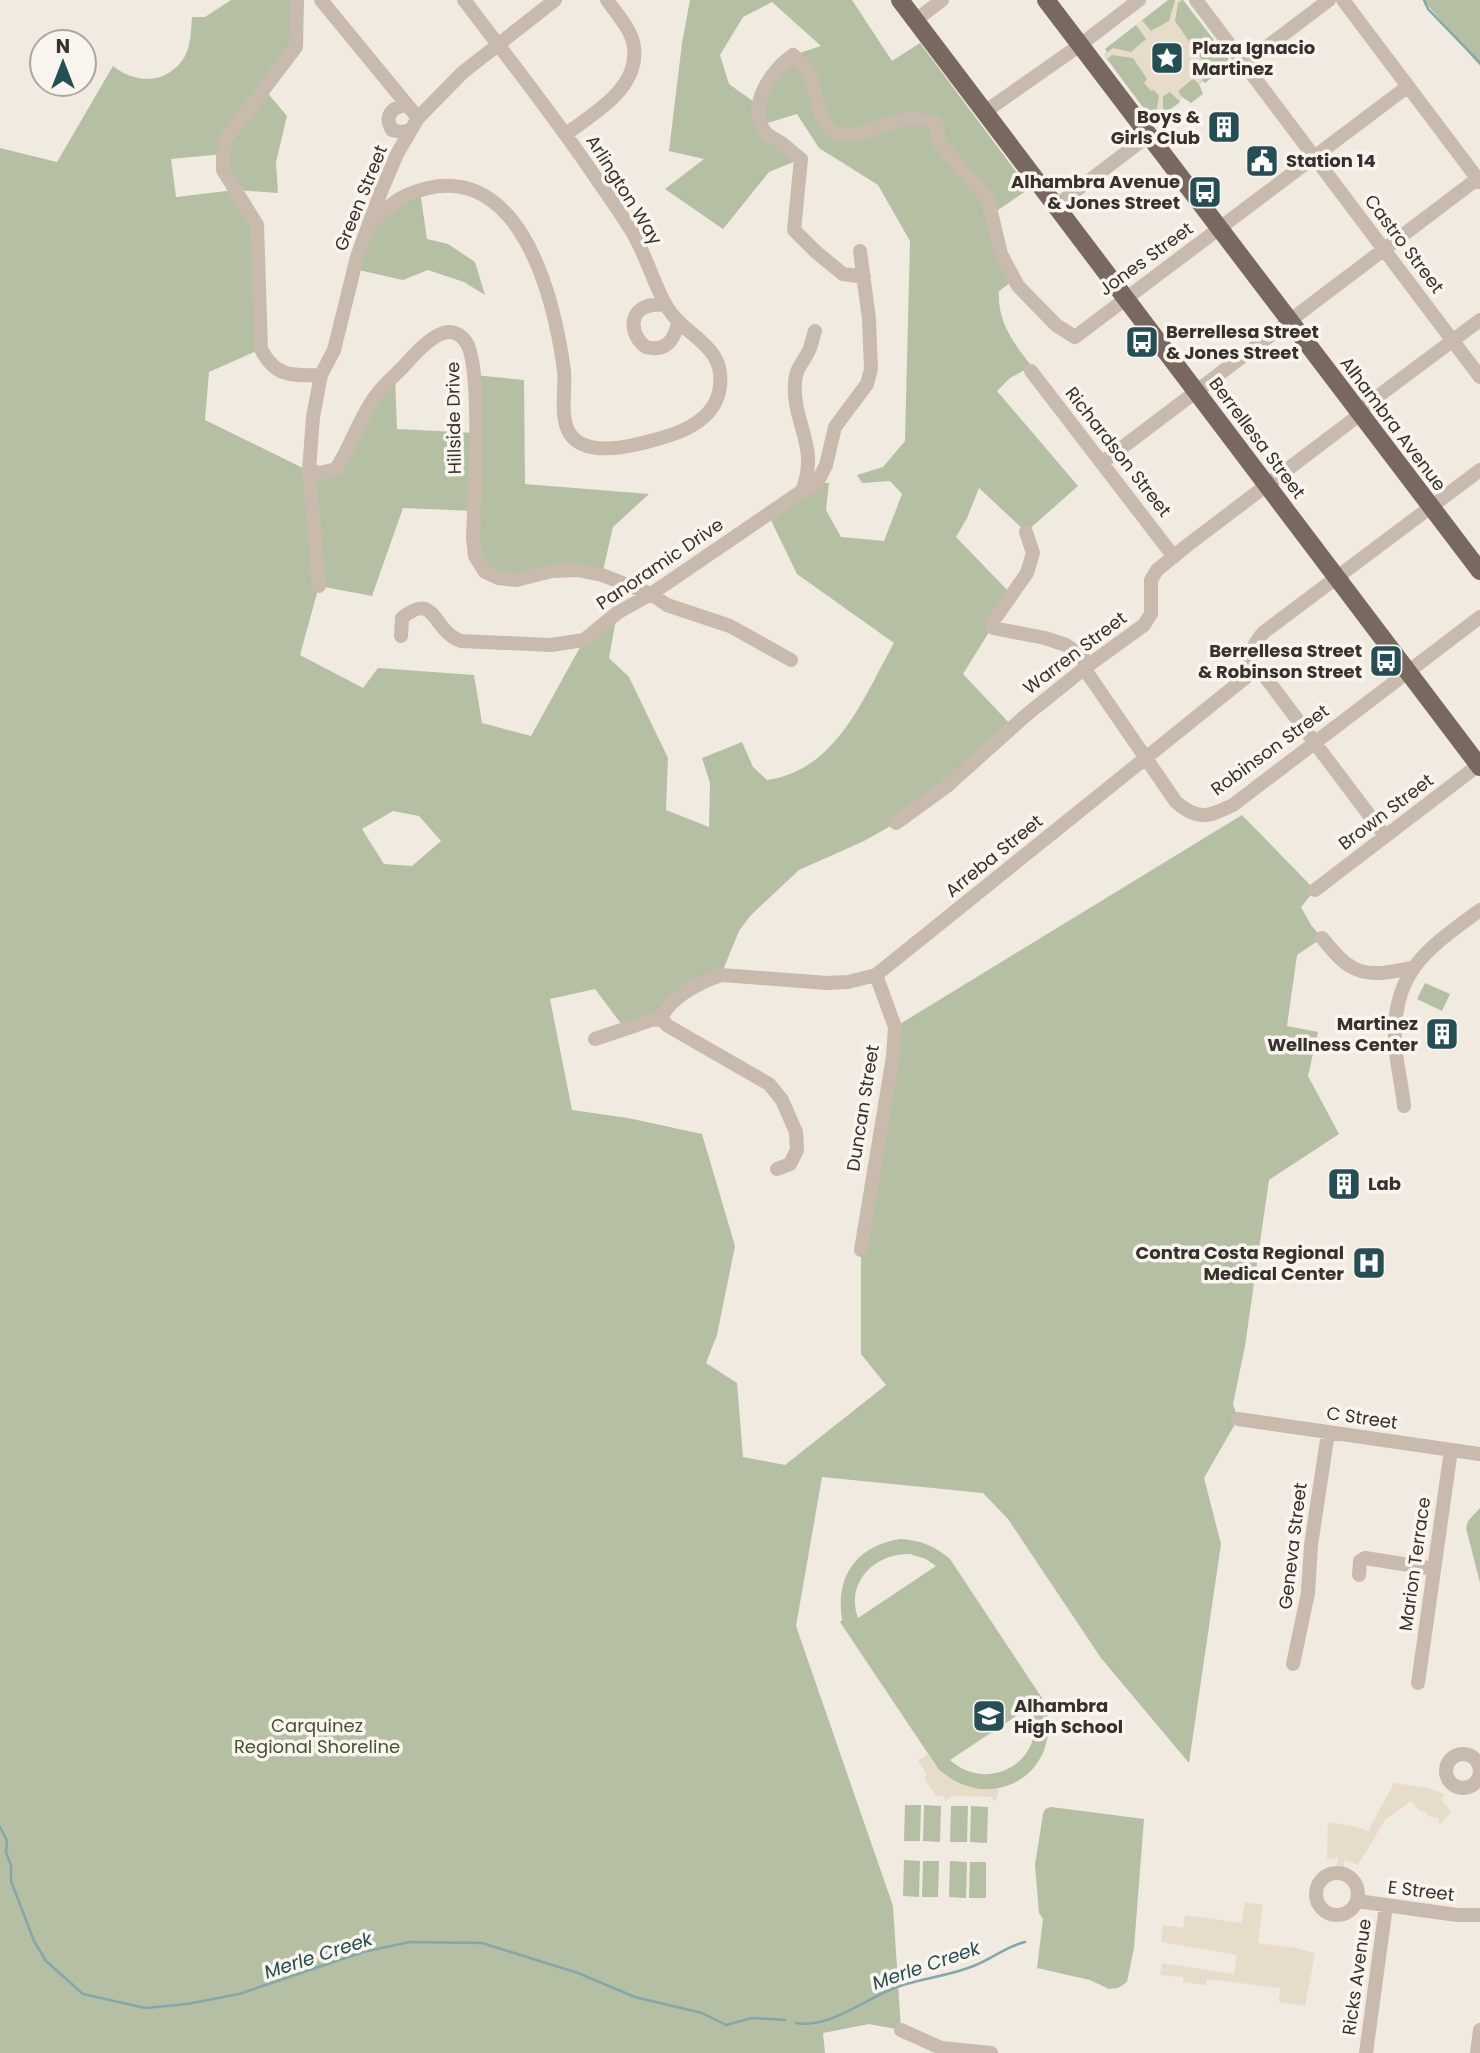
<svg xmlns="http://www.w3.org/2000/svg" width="1480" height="2053" viewBox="0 0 1480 2053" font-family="Poppins,sans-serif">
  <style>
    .green { fill: #b4bfa3; fill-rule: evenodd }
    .plaza { fill: #e7dcca }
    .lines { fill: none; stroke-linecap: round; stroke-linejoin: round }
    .stream { stroke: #83a7ab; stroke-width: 2.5 }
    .minor { stroke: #c8bbae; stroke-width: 14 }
    .major { stroke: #78685f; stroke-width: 18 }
    .labels { text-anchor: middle; stroke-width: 7; stroke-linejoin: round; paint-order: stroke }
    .poi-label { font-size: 18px; font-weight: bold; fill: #38302c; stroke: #f9f4ed; text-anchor: start }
    .street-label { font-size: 18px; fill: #38302c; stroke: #f9f4ed }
    .park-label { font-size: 18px; fill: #455332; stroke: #f9f4ed }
    .water-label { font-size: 19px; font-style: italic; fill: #254f55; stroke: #f9f4ed }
  </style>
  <rect width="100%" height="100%" fill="#f1eae1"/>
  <path class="green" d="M231,0H291V42L260,84L287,116L276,162L278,193L237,190L257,225L261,349L209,372L205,420L309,471L330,472L395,375L397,429L475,433L474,375L524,380L525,484L649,494L613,527L602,575L532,577L485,572L474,511L403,508L372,596L319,586L300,655L363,688L378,668L474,675L482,723L531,736L584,640L617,613L609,658L629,677L668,758L666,810L709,827L710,783L702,758L742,742L753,767L767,780C837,770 863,698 894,643L797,574L768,514L817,483H829L826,510L841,537L884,541L902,494L890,481L862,483L857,475L883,467L905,441L910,241L878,185L819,148L797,114L761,125L801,159L769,172L723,229L665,189L704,159L669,151L682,43L690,0H852L892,61L920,43L1029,189L992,214L1011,282L999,291C997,321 1013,343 1032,366L1010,378L997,391L1078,486L1026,532L979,488L967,518L956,537L1012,595L963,674L1013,727L896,823L864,841L799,870L750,916L739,931L721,975L665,1010L625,1029L595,989L550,999L572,1110L628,1118L702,1134L735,1246L717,1335L706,1363L737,1383L743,1457L785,1465L886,1385L861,1354V1250L895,1027L1242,815L1315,890L1301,907L1311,925L1322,938L1297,955L1287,1026L1318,1032L1308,1076L1339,1134L1269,1180L1245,1346L1233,1404L1238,1419L1204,1478L1221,1544L1189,1763L1101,1658L1008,1519L983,1493L822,1477L796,1626L893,1906L901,2030L869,2024L823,2033L825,2053H0V148L57,162L113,66C136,85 169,84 185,56C191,45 191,29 192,17H205ZM772,2L821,46L793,55L757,104L729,84L720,55L743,17ZM223,154L235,190L176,197L171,159ZM393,811L419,816L441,841L412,866L384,864L362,829Z
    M1168,0H1183L1231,62L1205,83L1203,81L1199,84L1203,94L1191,103L1182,97L1179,100L1180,102L1154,122L1104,55L1107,52L1105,49Z
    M1423,0H1480V66Z
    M420,191L427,239L448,244L475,262L485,295L464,282L428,270L403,280L354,269L369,223Z
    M1425,983L1450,994L1442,1011L1417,999Z
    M1480,1508V1583L1466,1528L1468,1521Z
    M900,1539C920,1540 935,1546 950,1559L1044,1701C1067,1770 993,1818 939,1770L840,1622L842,1620C835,1577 856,1546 900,1539ZM910,1554L926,1559L936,1566L858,1618C845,1582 875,1553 910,1554ZM1030,1707C1051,1758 990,1796 950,1760Z
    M905,1805H921L920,1841H904Z
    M924,1805L941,1806L940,1842L923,1841Z
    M951,1806H968L967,1842H950Z
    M971,1806L988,1807L987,1843L970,1842Z
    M1051,1807L1144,1819L1134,1948L1127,1982L1118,1988L1109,1989L1090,1980L1037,1968L1043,1919L1039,1913L1035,1865L1043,1814L1045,1809Z
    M904,1860L920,1861L919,1897L903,1896Z
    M923,1861H939L938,1897H922Z
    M950,1861L967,1862L966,1898L949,1897Z
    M970,1862H986V1898H969Z"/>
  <path class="plaza" d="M1175,0H1182L1178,3L1175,21L1204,63L1227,67L1223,70L1203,68L1197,72L1203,80L1199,84L1193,79L1178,91L1182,97L1178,100L1170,92L1163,96V115L1154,122L1151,117L1156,112L1159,96L1154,90L1151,91L1144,83L1147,79L1133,58L1112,55L1107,59L1104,55L1113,48L1131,52L1146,39L1136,25L1142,20L1151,31L1169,21Z
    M928,1754L939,1770L957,1783L978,1789H999L996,1800L993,1801L992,1797L952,1796L946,1801L942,1796H936L924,1778L927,1775L918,1760Z
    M1394,1783L1429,1788L1445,1794L1441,1799L1451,1812L1442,1823H1438L1439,1818L1428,1816L1426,1812L1420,1811L1411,1801L1385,1820L1358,1865L1345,1860L1342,1874H1335L1338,1858L1327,1859L1328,1822L1356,1827L1368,1831Z
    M1245,1902L1263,1905L1258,1943L1295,1948L1315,1953L1305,2006L1279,2002L1280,1988L1207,1979L1206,1985L1183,1982V1977L1160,1975L1162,1963L1234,1974L1237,1955L1161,1942L1163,1925L1183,1928L1185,1915L1241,1923Z"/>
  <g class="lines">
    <path class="stream" d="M1424,0L1428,9L1480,63
      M0,1827L7,1841L6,1852L11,1865V1881L34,1941L46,1961L83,1994L145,2008L187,2004L239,1994L363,1952L410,1942L482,1943L578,1973L635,1997L702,2013L726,2025L752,2018L785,2020
      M796,2023C830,2029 866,1998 897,1987C923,1978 950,1976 976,1965C993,1958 1007,1946 1025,1942"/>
    <path class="minor" d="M297,0L296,47L226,139L223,154V170L257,225L261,349C275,377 292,376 321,375
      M321,0L418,118
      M1196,0L1480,377
      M1343,0L1480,182
      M916,20L942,0
      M1244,64L1329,0
      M405,105C391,108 384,116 392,130L401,132L411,130
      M986,111L1080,45L1139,0
      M566,134C594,113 639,89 634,47C632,30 617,14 607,0
      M1057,205L1148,136
      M369,223C381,214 394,200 407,195C516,148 554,292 564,371C566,391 559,416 570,434C583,453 615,449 634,445C664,438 711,428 719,392C729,345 686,339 667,307C654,285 647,258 634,235C623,216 609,197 596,178C555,117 509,59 464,0
      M864,277L843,274L816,252L794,230L801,159C794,154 787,147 780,142C775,139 770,137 766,133C745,108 771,70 793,55C797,59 805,65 808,71C820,97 815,148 863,133C891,123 905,113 936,123L939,142L988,200L1001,254L1018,286L1056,325L1075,337L1407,87
      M666,305C660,305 654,304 648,306C627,312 631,337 646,347C665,352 674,341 678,323
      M1031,371L1174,557
      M1103,462L1477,179
      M309,471L320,473L336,469C352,445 359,417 377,394C384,385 394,376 403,367C416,353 447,314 466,342C483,367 474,502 473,538L475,556L485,572L498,578L516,580L552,571L577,570L602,575L651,594L667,605L730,626L791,660
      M802,491L817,483L826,465L835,427L867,384L871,369L869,319L860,251
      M1026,532L1033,553L1027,573L994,620L993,628L1045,638L1066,645L1083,657L1088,674L1176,802C1198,821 1208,817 1233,805L1480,617
      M319,586L309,471L313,417L321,375L334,350L357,257L380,194L397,154L418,118L462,73L555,0
      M401,636L402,618C436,590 432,631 461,641L551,645L584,640L617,613L651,594L802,491C820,446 792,424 795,382C796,366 805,361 810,348C812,343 813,336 815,331
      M1248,668L1263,674L1385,836
      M896,823L947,786L1025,716L1086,667L1144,625L1151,614V580L1157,570L1189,544L1354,419L1365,406L1480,320
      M1315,890L1480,764
      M1322,938C1330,947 1339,960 1350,966C1368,978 1392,972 1411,968
      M595,1039L651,1020L661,1019
      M1404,1106C1402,1084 1396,1063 1395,1042C1392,970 1429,948 1480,910
      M777,1169L790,1164L797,1150L796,1132L782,1100L769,1084L668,1026L661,1019C669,998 700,982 721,975L827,983L848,982L876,975L1245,678C1252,658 1248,649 1264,632L1480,470
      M861,1250L893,1057L895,1027L876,975
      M1238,1419L1480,1454
      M1359,1575L1360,1561L1365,1558L1434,1569
      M1293,1664L1308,1593L1311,1545L1328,1433
      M1418,1683L1451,1450
      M1446 1771a17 17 0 1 1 34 0a17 17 0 1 1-34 0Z
      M1316 1894a21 21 0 1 1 42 0a21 21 0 1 1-42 0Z
      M1357,1901L1457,1915H1480
      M901,2030L941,2048L991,2053
      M1366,2053L1386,1906
      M1477,2053L1480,2030"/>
    <path class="major" d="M900,0L1480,767
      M1046,0L1480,571"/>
  </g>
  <defs>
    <symbol id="sight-square" viewBox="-11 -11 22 22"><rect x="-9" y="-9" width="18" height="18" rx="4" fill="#254f55" stroke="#f9f4ed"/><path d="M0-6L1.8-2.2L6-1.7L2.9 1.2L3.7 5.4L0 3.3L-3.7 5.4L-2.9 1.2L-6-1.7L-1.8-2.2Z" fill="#fff"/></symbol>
    <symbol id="building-square" viewBox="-11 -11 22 22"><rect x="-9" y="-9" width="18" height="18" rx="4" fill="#254f55" stroke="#f9f4ed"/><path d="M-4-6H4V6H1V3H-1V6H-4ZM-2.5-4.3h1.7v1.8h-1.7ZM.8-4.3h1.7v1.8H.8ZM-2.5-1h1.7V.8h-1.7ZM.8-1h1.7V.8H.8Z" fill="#fff"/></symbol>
    <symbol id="civic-square" viewBox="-11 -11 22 22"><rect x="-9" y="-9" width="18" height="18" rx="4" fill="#254f55" stroke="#f9f4ed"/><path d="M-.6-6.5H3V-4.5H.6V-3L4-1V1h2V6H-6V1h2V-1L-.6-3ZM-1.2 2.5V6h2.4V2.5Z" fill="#fff"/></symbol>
    <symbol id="bus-square" viewBox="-11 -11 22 22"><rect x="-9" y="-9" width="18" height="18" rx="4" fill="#254f55" stroke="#f9f4ed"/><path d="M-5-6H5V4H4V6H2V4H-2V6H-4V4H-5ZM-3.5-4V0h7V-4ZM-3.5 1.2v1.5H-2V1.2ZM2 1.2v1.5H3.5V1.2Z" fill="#fff"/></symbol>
    <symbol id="hospital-square" viewBox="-11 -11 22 22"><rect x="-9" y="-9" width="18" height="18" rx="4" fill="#254f55" stroke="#f9f4ed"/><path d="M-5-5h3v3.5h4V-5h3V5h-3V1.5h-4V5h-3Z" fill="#fff"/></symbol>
    <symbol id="school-square" viewBox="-11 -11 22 22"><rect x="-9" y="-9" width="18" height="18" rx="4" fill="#254f55" stroke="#f9f4ed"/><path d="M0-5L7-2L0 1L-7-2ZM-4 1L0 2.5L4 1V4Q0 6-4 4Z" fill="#fff"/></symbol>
  </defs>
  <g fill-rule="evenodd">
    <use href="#sight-square" x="1148" y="39" width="38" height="38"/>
    <use href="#building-square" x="1205" y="108" width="38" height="38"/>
    <use href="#civic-square" x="1243" y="142" width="38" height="38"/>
    <use href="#bus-square" x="1186" y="173" width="38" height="38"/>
    <use href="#bus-square" x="1123" y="323" width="38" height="38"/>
    <use href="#bus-square" x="1367" y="642" width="38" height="38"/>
    <use href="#building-square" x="1423" y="1015" width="38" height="38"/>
    <use href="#building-square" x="1325" y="1165" width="38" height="38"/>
    <use href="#hospital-square" x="1350" y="1244" width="38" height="38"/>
    <use href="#school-square" x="970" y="1697" width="38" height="38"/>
  </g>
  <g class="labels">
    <g class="poi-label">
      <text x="1192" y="54">Plaza Ignacio<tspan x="1192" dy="21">Martinez</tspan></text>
      <text x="1200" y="123" text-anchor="end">Boys &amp;<tspan x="1200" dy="21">Girls Club</tspan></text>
      <text x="1286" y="167">Station 14</text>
      <text x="1180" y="188" text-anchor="end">Alhambra Avenue<tspan x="1180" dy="21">&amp; Jones Street</tspan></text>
      <text x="1166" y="338">Berrellesa Street<tspan x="1166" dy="21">&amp; Jones Street</tspan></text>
      <text x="1362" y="657" text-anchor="end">Berrellesa Street<tspan x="1362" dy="21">&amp; Robinson Street</tspan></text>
      <text x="1418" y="1030" text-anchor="end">Martinez<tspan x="1418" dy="21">Wellness Center</tspan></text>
      <text x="1368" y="1190">Lab</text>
      <text x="1344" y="1259" text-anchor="end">Contra Costa Regional<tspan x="1344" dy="21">Medical Center</tspan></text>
      <text x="1014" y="1712">Alhambra<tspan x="1014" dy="21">High School</tspan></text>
    </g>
    <g class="street-label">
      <text transform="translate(624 190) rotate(58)" y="6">Arlington Way</text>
      <text transform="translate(361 198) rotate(-68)" y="6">Green Street</text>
      <text transform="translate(1404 244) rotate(53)" y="6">Castro Street</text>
      <text transform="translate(1146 259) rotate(-36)" y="6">Jones Street</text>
      <text transform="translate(454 418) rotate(-91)" y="6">Hillside Drive</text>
      <text transform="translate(1393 424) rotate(53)" y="6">Alhambra Avenue</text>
      <text transform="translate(1257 438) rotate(53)" y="6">Berrellesa Street</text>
      <text transform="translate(1118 452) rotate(52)" y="6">Richardson Street</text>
      <text transform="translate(660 564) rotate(-34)" y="6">Panoramic Drive</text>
      <text transform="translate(1075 653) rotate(-37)" y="6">Warren Street</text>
      <text transform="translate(1270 750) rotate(-36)" y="6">Robinson Street</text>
      <text transform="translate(1386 812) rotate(-37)" y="6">Brown Street</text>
      <text transform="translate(994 856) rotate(-39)" y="6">Arreba Street</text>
      <text transform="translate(863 1108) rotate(-81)" y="6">Duncan Street</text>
      <text transform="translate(1362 1418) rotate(8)" y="6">C Street</text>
      <text transform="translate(1293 1546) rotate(-83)" y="6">Geneva Street</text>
      <text transform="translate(1415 1564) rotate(-82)" y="6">Marion Terrace</text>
      <text transform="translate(1421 1891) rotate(7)" y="6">E Street</text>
      <text transform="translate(1357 1977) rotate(-82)" y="6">Ricks Avenue</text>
    </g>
    <g class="park-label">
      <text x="317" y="1732">Carquinez<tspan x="317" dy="21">Regional Shoreline</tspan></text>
    </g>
    <g class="water-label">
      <text transform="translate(318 1955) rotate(-18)" y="7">Merle Creek</text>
      <text transform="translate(926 1965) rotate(-19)" y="7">Merle Creek</text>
    </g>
  </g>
  <g transform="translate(63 63)"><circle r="33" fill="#f9f4ed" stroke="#aca6a0" stroke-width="2"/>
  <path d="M0-5L12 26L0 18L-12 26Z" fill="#254f55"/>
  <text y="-10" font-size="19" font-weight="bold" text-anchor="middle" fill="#38302c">N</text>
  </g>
</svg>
